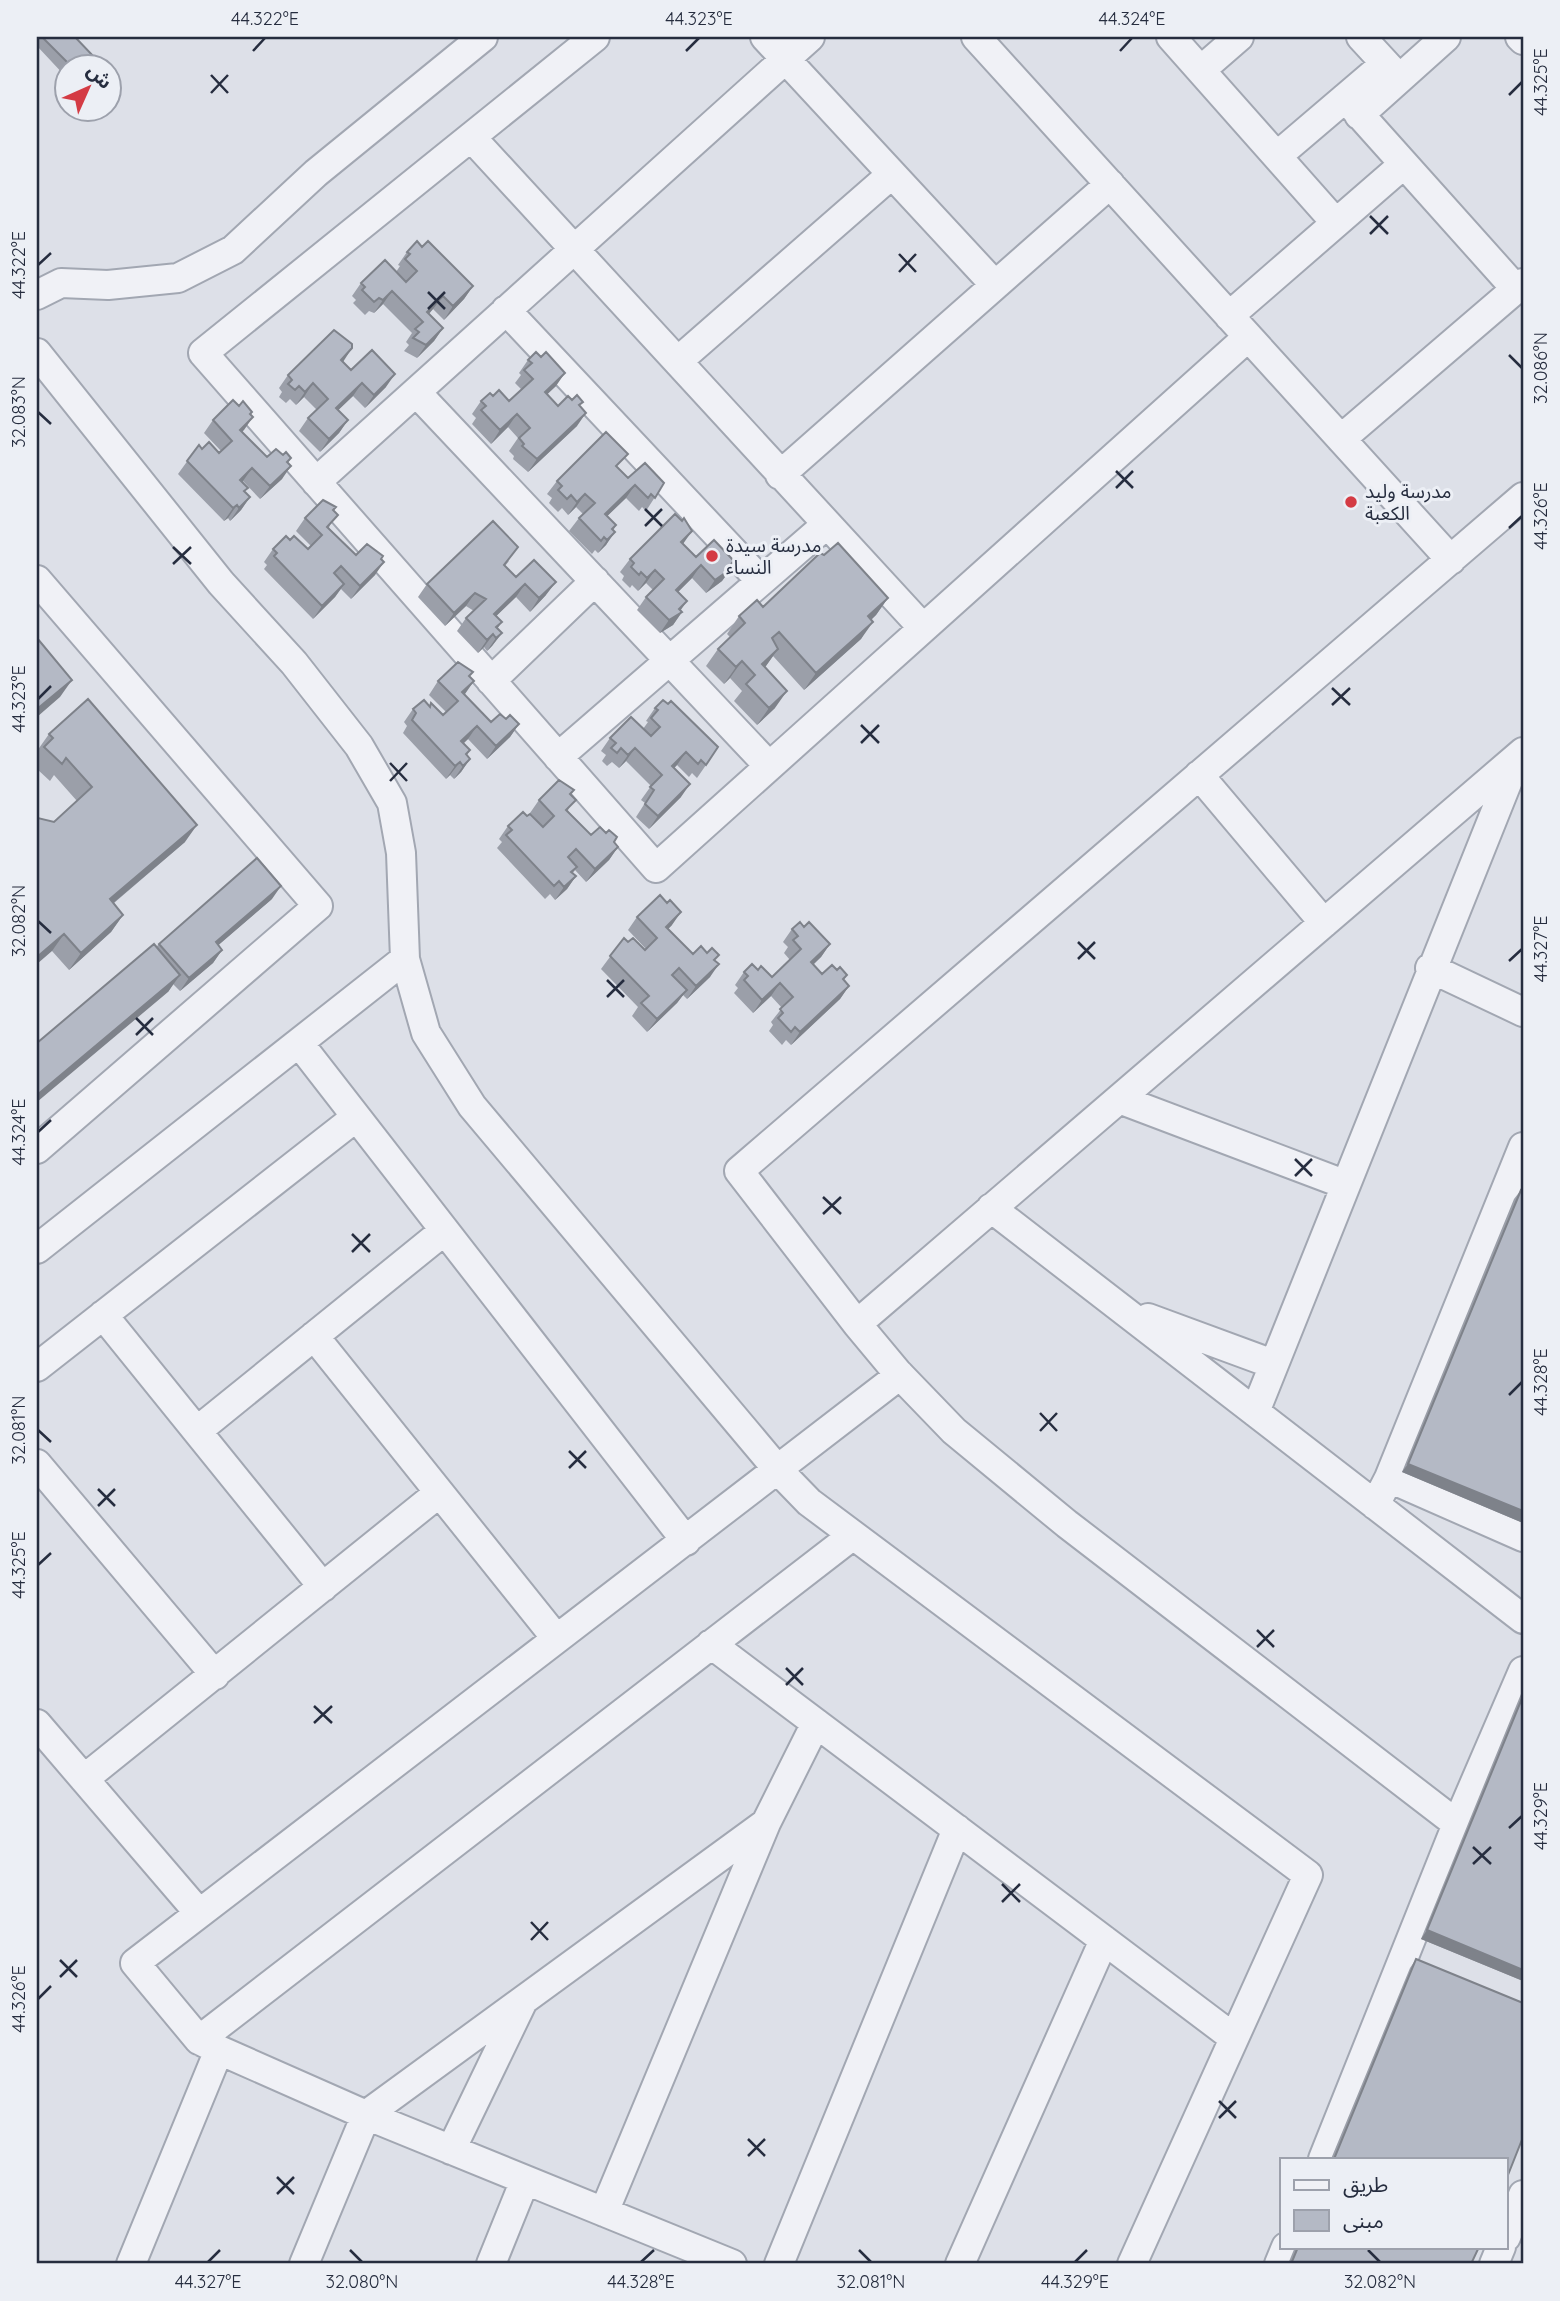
<svg xmlns="http://www.w3.org/2000/svg" width="1560" height="2301" viewBox="0 0 1560 2301" font-family="Quicksand,'Noto Sans Arabic',sans-serif">
  <style>
    .lines { fill: none; stroke-linecap: round; stroke-linejoin: round }
    .minor-casing { stroke: #a2a7b2; stroke-width: 32 }
    .minor { stroke: #f0f1f6; stroke-width: 28 }
    .wall { fill: #9b9fa9 }
    .shaded-wall { fill: #7e828a }
    .building { fill: #b4b9c5; stroke: #7e828a; stroke-width: 2 }
    .ticks { fill: none; stroke: #262d3f; stroke-width: 2.5 }
    .poi-dot { fill: #d43b44; stroke: #eceff5; stroke-width: 2.5 }
    .labels { text-anchor: middle; stroke-width: 6; stroke-linejoin: round; paint-order: stroke }
    .poi-label { font-size: 19px; fill: #262d3f; stroke: #eceff5; text-anchor: start }
    .neatline { fill: none; stroke: #262d3f; stroke-width: 2.5 }
    .ticks-label { font-size: 18px; text-anchor: middle; fill: #262d3f }
  </style>
  <rect width="100%" height="100%" fill="#dde0e8"/>
  <g class="lines">
    <defs>
      <path id="minor" d="M595,37L203,353L656,868L1248,337
        M765,37L995,285
        M976,37L1451,560
        M1171,37L1336,223
        M1361,37L1397,76
        M1520,37L1523,40
        M1201,70L1239,37
        M1345,98L1516,289
        M1359,115L1446,37
        M471,137L923,628
        M1277,156L1385,64
        M37,295L61,283L108,285L178,278L233,250L316,173L483,37
        M506,310L761,581
        M1229,316L1404,164
        M37,353L221,583L294,663L359,746L392,803L401,853L405,959L426,1033L472,1106L778,1470L809,1502L1308,1875L1132,2264
        M678,361L892,174
        M416,392L769,766
        M1341,439L1523,283
        M780,475L1110,184
        M316,482L810,37
        M37,580L318,906L37,1149
        M491,681L595,581
        M558,757L826,525
        M1199,775L1324,923
        M1430,968L1523,1012
        M299,1043L686,1541
        M1119,1099L1344,1184
        M991,1208L1523,1619
        M37,1249L405,959
        M103,1315L323,1587
        M1148,1318L1273,1364
        M857,1324L1523,752
        M314,1336L556,1638
        M37,1367L355,1118
        M1255,1412L1515,763
        M197,1431L444,1231
        M37,1464L215,1675
        M1389,1478L1523,1537
        M1375,1505L1389,1478L1523,1147
        M711,1644L1234,2038
        M37,1724L199,1913
        M84,1779L439,1493
        M1457,1824L1067,1524L954,1431L897,1372L857,1324L739,1171L1523,497
        M199,2040L852,1536
        M451,2150L523,2001
        M1323,2159L1457,1824L1523,1671
        M604,2212L766,1823
        M1506,2237L1523,2195
        M131,2264L219,2050
        M304,2264L366,2115L766,1823L816,1723
        M491,2264L525,2180
        M732,2264L366,2115L219,2050L199,2040L135,1963L900,1375
        M779,2264L957,1829
        M960,2264L1104,1940
        M1279,2264L1286,2247
        M1494,2264L1501,2247"/>
    </defs>
    <use href="#minor" class="minor-casing"/>
    <use href="#minor" class="minor"/>
  </g>
  <path class="wall" d="M37,37H75L91,66H66V77L37,46Z
    M422,247L473,286L464,299L444,320L433,309L429,314L443,328L434,341L417,358L404,351L409,345L406,342L412,333L383,304L374,313L369,311L365,315L353,303L356,300L352,296L361,283L396,272L400,266L398,265L407,252Z
    M528,360L556,386L547,394L558,406L572,400L580,406L577,426L528,472L513,459L514,456L509,451L518,438L508,427L491,444L472,424L476,418L472,414L481,401L493,396L509,401L522,390L515,383L521,375L519,373Z
    M343,362L351,370L386,387L365,408L353,396L338,410L348,420L339,433L320,452L299,431L308,418L317,410L304,397L296,405L290,399L286,403L279,397L282,392L279,388L288,375Z
    M239,406L252,412L242,432L267,457L283,455L291,458L288,463L282,479L260,499L243,481L245,492L250,497L241,510L230,521L228,518L224,521L178,474L199,445L202,449L219,453L221,451L204,433L213,420Z
    M618,468L628,478L664,483L646,511L642,507L639,511L626,498L607,516L616,525L606,545L598,553L595,550L592,554L569,531L579,518L583,514L576,507L568,515L562,508L558,512L549,503L552,498L547,494L557,481Z
    M336,507L334,511L329,528L356,555L381,559L375,575L351,599L341,589L335,597L313,619L264,569L267,565L264,562L273,549L290,540L308,549L311,546L296,531L305,518Z
    M683,544L696,557L734,561L722,581L706,593L692,578L678,592L681,610L682,612L673,625L660,633L637,610L646,597L653,590L646,583L638,591L632,585L630,588L622,580L624,576L620,572L630,559Z
    M509,561L505,566L516,577L546,595L530,612L516,597L496,616L502,622L497,628L502,633L492,646L487,651L484,647L478,653L457,631L466,618L474,611L466,606L445,626L418,597L427,584Z
    M888,598L876,615L871,620L861,639L804,690L773,656L765,667L775,708L757,725L734,701L742,691L730,678L724,684L706,666L718,649L730,637L727,634L739,616L763,607Z
    M470,677L464,694L491,722L506,719L519,724L510,737L487,759L468,739L464,743L470,750L467,755L470,759L461,772L454,779L450,775L446,779L403,733L407,726L404,722L413,709L429,706L431,703L443,715L446,712L429,695L438,681Z
    M655,708L706,765L697,778L692,773L689,777L677,765L674,768L681,797L649,829L636,817L645,803L641,800L651,786L626,761L619,768L612,762L607,766L602,761L606,755L601,751L610,738L643,729L648,722L646,721Z
    M49,734L185,842L114,903L123,915L111,932L69,970L52,951L54,822L77,801L54,775L50,781L37,769V757L39,754L37,751Z
    M574,790L571,795L568,811L591,835L614,842L618,847L609,860L586,882L575,870L573,873L576,876L567,889L555,900L550,894L545,899L497,848L502,842L499,839L508,826L527,816L543,827L530,813L539,800Z
    M272,899L218,945L222,950L213,963L180,991L173,984L168,992L156,947L159,944Z
    M637,917L672,925L668,929L693,954L715,961L710,977L687,999L683,995L677,1003L647,1032L632,1016L638,1007L601,969L624,938L628,942L645,950L646,949L628,930Z
    M804,927L830,944L821,957L813,965L822,974L837,970L847,975L844,980L849,986L840,999L791,1045L786,1040L782,1045L769,1031L773,1025L771,1022L782,1008L771,996L753,1013L734,993L738,988L735,985L744,972L758,970L772,977L790,960L784,953L788,947L783,942L792,929Z
    M1521,1190L1523,1191V1523L1402,1472L1514,1199Z
    M1523,1689V1981L1421,1939Z
    M1416,1959L1506,2159H1331L1410,1968Z
    M1295,2247H1479L1471,2264H1288Z"/>
  <path class="shaded-wall" d="M473,286L464,299L444,320L453,306Z
    M392,291L383,304L374,313L383,300Z
    M443,296L433,309L422,321L427,312Z
    M443,328L434,341L417,358L426,345Z
    M352,348L343,362L331,373L341,360Z
    M565,373L556,386L536,405L545,392Z
    M395,374L386,387L365,408L374,395Z
    M313,383L304,397L296,405L305,392Z
    M362,383L353,396L327,421L336,408Z
    M586,413L577,426L528,472L537,459Z
    M517,414L508,427L491,444L500,430Z
    M253,417L244,430L231,443L240,430Z
    M348,420L339,433L320,452L329,439Z
    M291,466L282,479L260,499L270,486Z
    M252,468L243,481L231,493L240,480Z
    M635,485L626,498L596,527L605,514Z
    M585,494L576,507L568,515L577,502Z
    M250,497L241,510L230,521L239,508Z
    M237,505L228,518L224,521L233,508Z
    M692,531L683,544L681,542Z
    M615,532L606,545L598,553L607,540Z
    M734,561L726,572L732,568L722,581L706,593L715,580Z
    M384,562L375,575L351,599L360,586Z
    M701,565L692,578L667,603L676,590Z
    M655,570L646,583L638,591L647,578Z
    M556,582L546,595L530,612L539,598Z
    M344,584L335,597L313,619L322,606Z
    M525,584L516,597L485,627L494,614Z
    M475,593L466,606L445,626L454,613Z
    M888,598L876,615L856,634L868,616Z
    M687,601L678,614L682,612L673,625L660,633L669,620Z
    M502,622L484,647L478,653L496,627Z
    M873,622L861,639L804,690L816,673Z
    M502,633L492,646L487,651L496,638Z
    M778,649L766,666L753,679L762,664Z
    M742,661L730,678L724,684L736,667Z
    M72,680L60,697L37,717V709Z
    M474,681L465,694L458,701L462,692Z
    M787,691L775,708L757,725L769,708Z
    M519,724L510,737L487,759L496,746Z
    M477,726L468,739L452,754L461,741Z
    M635,748L626,761L619,768L628,755Z
    M686,752L677,765L663,779L672,766Z
    M470,759L461,772L454,779L463,766Z
    M460,762L450,775L446,779L455,766Z
    M690,784L681,797L649,829L658,816Z
    M197,825L185,842L98,916L110,899Z
    M618,847L609,860L586,882L595,869Z
    M576,876L567,889L555,900L564,887Z
    M281,886L272,899L207,955L216,942Z
    M681,912L672,925L657,940L666,927Z
    M123,915L111,932L69,970L81,953Z
    M64,934L52,951L37,964V957Z
    M830,944L821,957L802,975L811,962Z
    M222,950L213,963L180,991L189,978Z
    M719,964L710,977L687,999L696,986Z
    M180,975L168,992L37,1102V1095Z
    M780,983L771,996L753,1013L762,1000Z
    M849,986L840,999L791,1045L800,1032Z
    M687,990L677,1003L647,1032L657,1019Z
    M1408,1464L1523,1511V1523L1402,1472Z
    M1427,1930L1523,1970V1981L1421,1939Z"/>
  <path class="building" d="M42,37H75L96,59L90,66H71Z
    M417,241L422,247L428,241L473,286L453,306L443,296L427,312L443,328L426,345L413,338L419,332L415,329L423,322L392,291L383,300L379,298L374,302L362,290L365,287L361,283L385,260L406,282L417,271L405,259L410,254L407,252Z
    M334,330L352,344V348L341,360L351,370L372,350L395,374L374,395L362,383L336,408L348,420L329,439L308,418L328,399L313,383L305,392L299,386L295,390L288,384L292,380L288,375Z
    M536,352L541,357L546,352L565,373L545,392L558,406L568,396L572,400L577,395L583,402L579,405L586,413L537,459L522,446L524,444L519,438L530,428L517,414L500,430L481,410L486,406L481,401L490,393L493,396L499,390L509,401L533,379L524,370L532,363L528,360Z
    M233,400L239,406L243,401L252,412L250,414L253,417L240,430L267,457L276,449L283,455L286,452L291,458L287,462L291,466L270,486L252,468L240,480L248,488L244,491L250,497L239,508L237,505L233,508L187,461L199,445L202,449L209,442L219,453L232,441L213,420Z
    M606,432L628,454L616,466L628,478L645,463L664,483L655,498L651,494L648,498L635,485L605,514L616,525L612,529L615,532L607,540L604,537L601,541L579,518L595,503L585,494L577,502L571,495L567,499L558,490L562,486L557,481Z
    M323,500L336,507L333,510L338,515L327,527L356,555L367,544L383,556L381,559L384,562L360,586L341,566L334,573L344,584L322,606L274,556L277,553L273,549L286,536L290,540L294,536L308,549L322,535L305,518Z
    M675,514L682,521L684,518L692,531L681,542L696,557L714,540L734,561L729,566L732,568L715,580L701,565L676,590L687,601L679,609L682,612L669,620L646,597L664,579L655,570L647,578L641,572L639,575L631,567L634,563L630,559Z
    M493,521L518,547L504,565L516,577L534,560L556,582L539,598L525,584L494,614L502,622L496,627L502,633L496,638L493,634L487,640L466,618L486,599L475,593L454,613L427,584Z
    M838,543L888,598L868,616L873,622L816,673L779,632L772,638L778,649L762,664L787,691L769,708L746,684L755,675L742,661L736,667L718,649L745,623L739,616L757,600L763,607L820,553L824,555Z
    M37,638L72,680L37,709Z
    M458,662L473,672L469,676L474,681L462,692L491,722L500,714L506,719L510,715L519,724L496,746L477,726L461,741L470,750L466,754L470,759L463,766L460,762L455,766L412,720L416,713L413,709L424,700L430,707L431,703L443,715L458,701L438,681Z
    M88,699L197,825L110,899L123,915L81,953L64,934L37,957V819L38,818L54,822L92,787L66,758L62,764L44,747L53,738L49,734Z
    M663,700L668,704L671,701L718,747L706,765L701,760L698,764L686,752L672,766L690,784L658,816L645,804L654,790L650,787L662,775L635,748L628,755L621,748L617,753L611,748L616,743L610,738L631,717L651,736L660,727L651,718L658,710L655,708Z
    M559,780L574,790L570,794L576,800L566,810L591,835L600,827L606,833L609,830L617,837L614,842L618,847L595,869L576,849L568,857L577,867L571,872L576,876L564,887L559,881L554,886L506,835L512,830L508,826L523,812L527,816L530,814L543,827L554,816L539,800Z
    M257,858L281,886L216,942L222,950L189,978L159,944Z
    M660,895L667,903L670,900L681,912L666,927L693,954L701,946L707,953L712,948L719,955L714,960L719,964L696,986L679,968L672,975L687,990L657,1019L641,1003L649,996L610,956L624,938L628,942L633,938L645,950L657,938L637,917Z
    M800,922L804,927L809,922L830,944L811,962L822,974L832,965L837,970L840,967L847,975L843,979L849,986L800,1032L795,1027L791,1032L778,1018L783,1013L780,1009L793,997L780,983L762,1000L744,980L748,976L744,972L752,964L758,970L761,966L772,977L801,949L793,940L798,936L792,929Z
    M154,944L180,975L37,1095V1043Z
    M1521,1190L1523,1191V1511L1408,1464Z
    M1523,1696V1970L1427,1930Z
    M1416,1959L1523,2003V2137L1506,2180V2159H1334Z
    M1298,2247H1479L1471,2264H1291Z"/>
  <path class="ticks" d="M253,51L265,38M686,51L699,38M1120,51L1132,38M211,75L228,93M211,93L228,75M1509,95L1522,82M1370,216L1388,234M1370,234L1388,216M899,254L916,272M38,265L51,253M899,272L916,254M428,292L445,309M428,309L445,292M1509,355L1522,368M38,412L51,424M1116,471L1133,488M1116,488L1133,471M645,509L662,526M645,526L662,509M1509,528L1522,516M173,547L191,564M173,564L191,547M1332,688L1350,705M38,699L51,686M1332,705L1350,688M861,725L879,743M861,743L879,725M390,763L407,781M390,781L407,763M38,921L51,933M1078,942L1095,959M1078,959L1095,942M1509,961L1522,949M607,980L624,997M607,997L624,980M136,1018L153,1035M136,1035L153,1018M38,1132L51,1120M1295,1159L1312,1176M1295,1176L1312,1159M823,1197L841,1214M823,1214L841,1197M352,1234L370,1252M352,1252L370,1234M1509,1395L1522,1382M1040,1413L1057,1431M38,1430L51,1442M1040,1431L1057,1413M569,1451L586,1468M569,1468L586,1451M98,1489L115,1506M98,1506L115,1489M38,1565L51,1553M1257,1630L1274,1647M1257,1647L1274,1630M786,1668L803,1685M786,1685L803,1668M314,1706L332,1723M314,1723L332,1706M1509,1828L1522,1816M1473,1847L1491,1864M1473,1864L1491,1847M1002,1884L1020,1902M1002,1902L1020,1884M531,1922L548,1940M531,1940L548,1922M60,1960L77,1977M60,1977L77,1960M38,1999L51,1986M1219,2101L1236,2118M1219,2118L1236,2101M748,2139L765,2156M748,2156L765,2139M277,2177L294,2194M277,2194L294,2177M350,2250L362,2262M859,2250L871,2262M1368,2250L1380,2262M208,2262L220,2250M641,2262L654,2250M1075,2262L1087,2250"/>
  <g class="poi-dot">
    <circle cx="1351" cy="502" r="7"/>
    <circle cx="712" cy="556" r="7"/>
  </g>
  <g class="labels">
    <g class="poi-label">
      <text x="1365" y="498">مدرسة وليد<tspan x="1365" dy="22">الكعبة</tspan></text>
      <text x="726" y="552">مدرسة سيدة<tspan x="726" dy="22">النساء</tspan></text>
    </g>
  </g>
  <rect width="1560" height="2301" fill="none" stroke="#eceff5" stroke-width="77"/>
  <rect x="1280" y="2158" width="228" height="91" fill="#eceff5" stroke="#9da1ac" stroke-width="2"/>
  <rect x="1294" y="2180" width="35" height="10" fill="#f0f1f6" stroke="#9da1ac" stroke-width="2"/>
  <text x="1343" y="2192" font-size="21" fill="#262d3f">طريق</text>
  <rect x="1294" y="2210" width="35" height="21" fill="#b4b9c5" stroke="#9da1ac" stroke-width="2"/>
  <text x="1343" y="2228" font-size="21" fill="#262d3f">مبنى</text>
  <g transform="translate(88 88) rotate(45)"><circle r="33" fill="#eceff5" stroke="#9da1ac" stroke-width="2"/>
  <path d="M0-5L12 26L0 18L-12 26Z" fill="#d43b44"/>
  <text y="-10" font-size="19" font-weight="bold" text-anchor="middle" fill="#262d3f">ش</text>
  </g>
  <rect x="38" y="38" width="1484" height="2224" class="neatline"/>
  <g class="ticks-label">
    <text x="265" y="25">44.322°E</text>
    <text x="699" y="25">44.323°E</text>
    <text x="1132" y="25">44.324°E</text>
    <text transform="translate(1541 82) rotate(-90)" y="6">44.325°E</text>
    <text transform="translate(19 265) rotate(-90)" y="6">44.322°E</text>
    <text transform="translate(1541 368) rotate(-90)" y="6">32.086°N</text>
    <text transform="translate(19 412) rotate(-90)" y="6">32.083°N</text>
    <text transform="translate(1541 516) rotate(-90)" y="6">44.326°E</text>
    <text transform="translate(19 699) rotate(-90)" y="6">44.323°E</text>
    <text transform="translate(19 921) rotate(-90)" y="6">32.082°N</text>
    <text transform="translate(1541 949) rotate(-90)" y="6">44.327°E</text>
    <text transform="translate(19 1132) rotate(-90)" y="6">44.324°E</text>
    <text transform="translate(1541 1382) rotate(-90)" y="6">44.328°E</text>
    <text transform="translate(19 1430) rotate(-90)" y="6">32.081°N</text>
    <text transform="translate(19 1565) rotate(-90)" y="6">44.325°E</text>
    <text transform="translate(1541 1816) rotate(-90)" y="6">44.329°E</text>
    <text transform="translate(19 1999) rotate(-90)" y="6">44.326°E</text>
    <text x="208" y="2288">44.327°E</text>
    <text x="362" y="2288">32.080°N</text>
    <text x="641" y="2288">44.328°E</text>
    <text x="871" y="2288">32.081°N</text>
    <text x="1075" y="2288">44.329°E</text>
    <text x="1380" y="2288">32.082°N</text>
  </g>
</svg>
